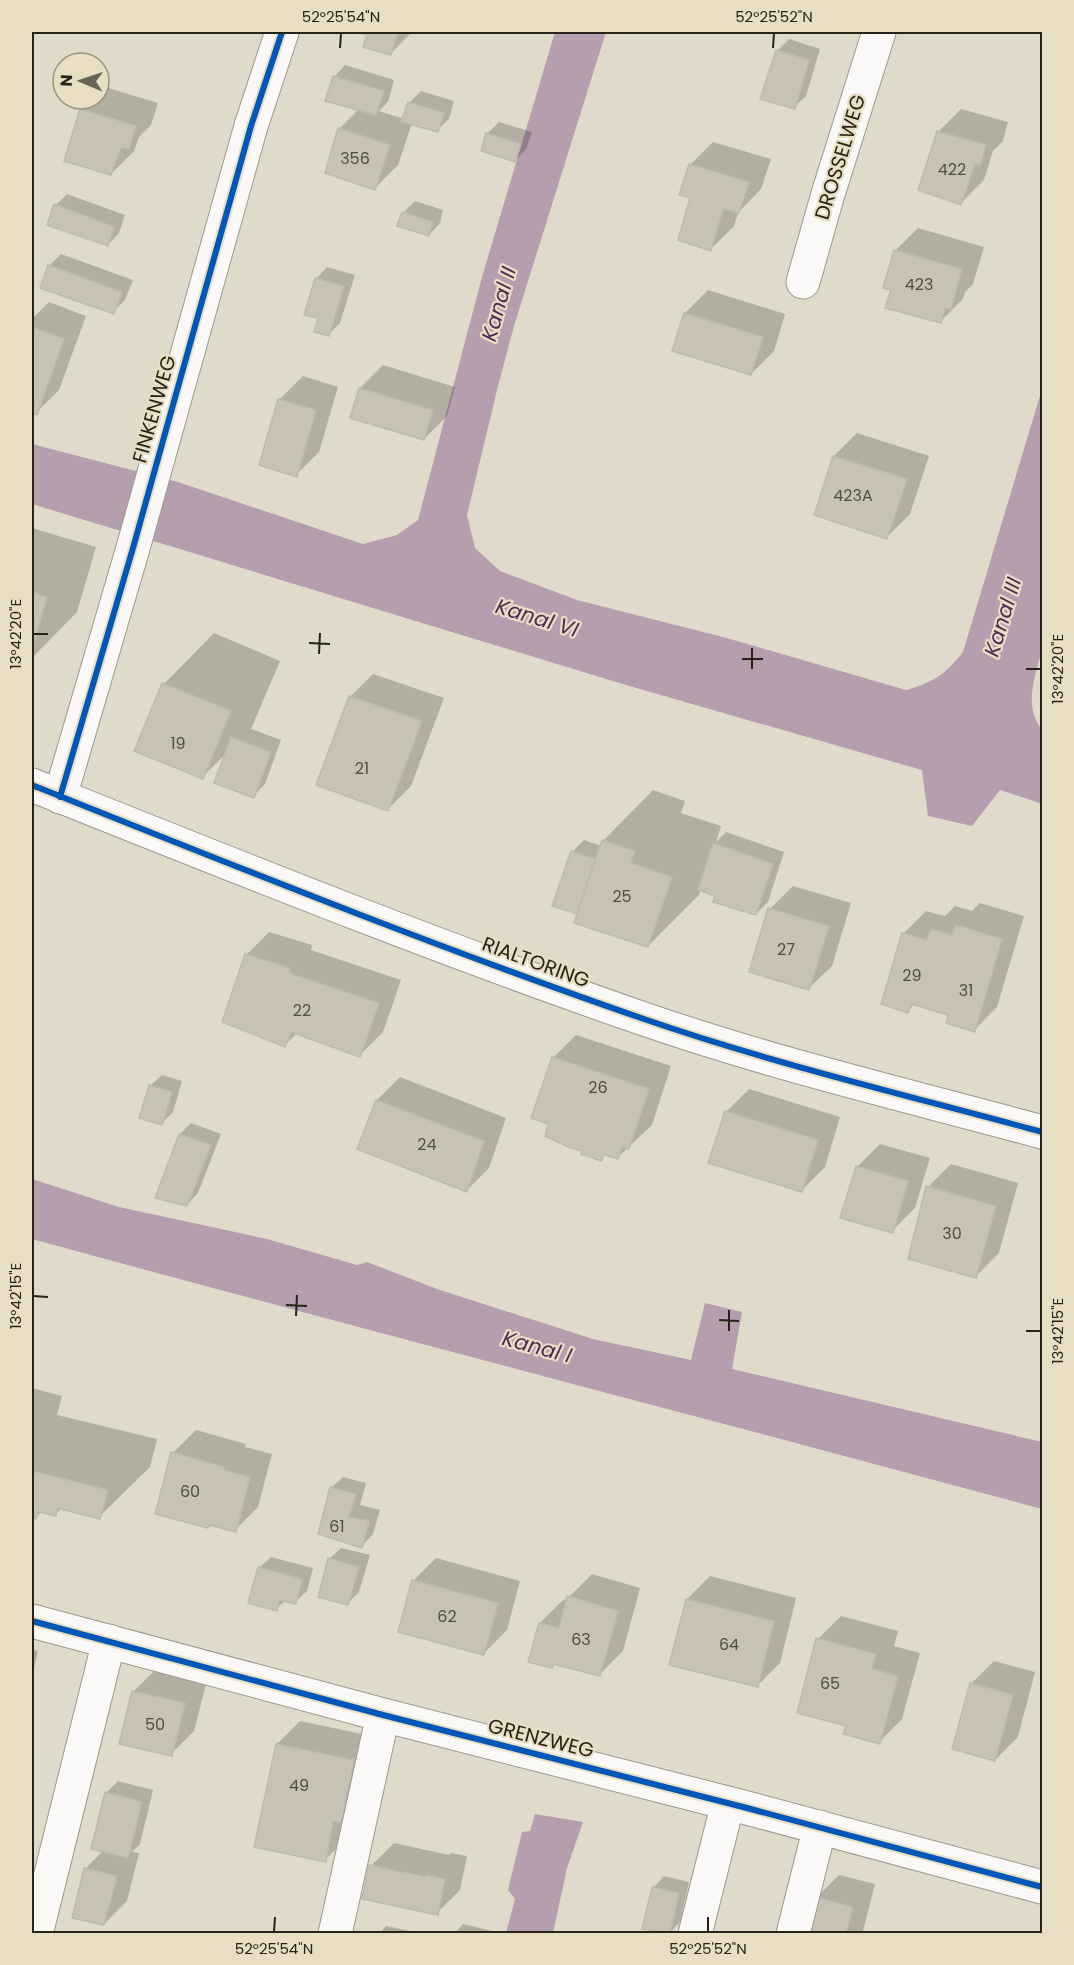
<svg xmlns="http://www.w3.org/2000/svg" width="1074" height="1965" viewBox="0 0 1074 1965" font-family="Poppins,sans-serif">
  <style>
    .water { fill: #b59eae }
    .shadow { fill: #0003 }
    .building { fill: #c8c2b4; stroke: #bebaae; stroke-width: 1.5 }
    .lines { fill: none; stroke-linecap: round; stroke-linejoin: round }
    .minor-casing { stroke: #9d998e; stroke-width: 35 }
    .minor { stroke: #faf9f7; stroke-width: 33 }
    .cycleway-casing { stroke: #e8dec3; stroke-width: 10 }
    .cycleway { stroke: #0057b8; stroke-width: 6 }
    .ticks { fill: none; stroke: #272319; stroke-width: 2 }
    .labels { text-anchor: middle; stroke-width: 4.5; stroke-linejoin: round; paint-order: stroke }
    .number-label { font-size: 16px; fill: #524d42 }
    .street-label { font-size: 20px; fill: #272319; stroke: #e8dec3 }
    .water-label { font-size: 21px; font-style: italic; fill: #532a53; stroke: #e8dec3 }
    .neatline { fill: none; stroke: #272319; stroke-width: 2 }
    .ticks-label { font-size: 15px; text-anchor: middle; fill: #272319 }
  </style>
  <rect width="100%" height="100%" fill="#e0dacb"/>
  <path class="water" d="M555,32H606L514,326L498,386L467,515L475,548L500,571L577,600L723,637L906,690C934,682 946,674 963,652L1042,389V650C1035,677 1023,706 1042,730V804L1000,790L972,826L928,816L922,770L626,685L32,504V444L178,482L363,544L397,535L418,520L482,277Z
    M32,1179L119,1207L267,1239L357,1265L367,1262L437,1289L593,1339L691,1360L705,1303L742,1312L732,1369L1042,1442V1509C706,1418 368,1331 32,1239Z
    M535,1814L583,1822L567,1868L553,1933H506L515,1899L508,1890L522,1832L530,1831Z"/>
  <path class="shadow" d="M361,32H412L391,53L369,34Z
    M789,39L820,49L806,96L794,107L777,51Z
    M345,65L394,80L388,102L379,111L404,119L409,103L421,91L454,101L449,119L437,130L412,123L398,165L375,188L339,129L359,109L334,77Z
    M105,87L158,103L151,125L139,137L134,151L111,174L82,110L93,99H99V93Z
    M961,109L1008,122L1003,141L993,151L984,180L961,203L938,132Z
    M499,122L532,132L526,149L515,161L487,134Z
    M713,142L771,159L761,189L738,213L734,226L711,249L692,197L690,165Z
    M67,194L125,215L119,233L108,245L56,205Z
    M415,201L443,210L440,223L429,235L403,213Z
    M918,228L984,247L973,284L965,292L963,299L940,322L893,289L895,251Z
    M61,254L133,280L125,300L113,312L42,287L50,265Z
    M327,267L355,275L340,323L329,334L320,317L316,279Z
    M708,290L785,314L774,351L751,374L685,313Z
    M49,302L86,316L59,390L36,413L32,411V319Z
    M383,365L455,387L447,416L424,439L351,417L360,388Z
    M303,376L338,387L319,452L296,475L261,464L280,399Z
    M857,433L929,456L910,514L887,537L834,456Z
    M32,528L96,547L77,612L32,658Z
    M214,633L280,661L251,729L281,740L265,784L253,796L226,754L202,777L164,684Z
    M373,674L444,698L411,786L388,809L350,697Z
    M653,790L685,801L681,813L721,826L716,842L726,832L784,852L768,902L756,914L701,889L699,895L648,946L579,913L554,905L572,852L584,840L601,846L603,841Z
    M793,886L851,903L832,966L809,988L751,971L770,909Z
    M980,903L1024,916L997,1007L974,1030L950,1014L915,1003L908,1011L903,934L926,911L945,916L955,906L972,911Z
    M269,932L312,945L311,950L401,980L383,1032L360,1055L297,1033L285,1045L246,955Z
    M576,1035L671,1066L652,1125L617,1158L606,1154L601,1159L584,1150L550,1123L553,1058Z
    M162,1075L182,1081L173,1112L161,1124L150,1086Z
    M400,1077L506,1118L489,1168L466,1191L359,1148L377,1100Z
    M749,1089L840,1117L825,1167L802,1190L726,1112Z
    M191,1123L221,1134L198,1193L187,1205L180,1134Z
    M880,1144L930,1158L915,1208L892,1231L857,1167Z
    M951,1164L1018,1183L999,1253L976,1276L928,1187Z
    M32,1388L62,1396L57,1415L157,1439L150,1467L99,1517L62,1508L56,1514L42,1511L36,1517L32,1516Z
    M196,1430L246,1444L245,1447L272,1454L258,1507L235,1530L173,1453Z
    M343,1477L366,1483L360,1505L380,1510L373,1534L362,1546L331,1488Z
    M341,1548L370,1555L359,1592L347,1604L329,1559Z
    M271,1557L313,1568L307,1591L295,1602L286,1600L276,1609L259,1568Z
    M436,1558L520,1581L507,1630L484,1653L413,1581Z
    M592,1574L640,1588L623,1651L600,1674L556,1663L552,1667L530,1661L540,1623L563,1600L568,1601L569,1597Z
    M710,1576L796,1598L780,1663L757,1686L687,1599Z
    M841,1616L898,1631L894,1646L920,1653L902,1719L879,1742L848,1725L818,1639Z
    M32,1649L38,1651L32,1676Z
    M994,1661L1035,1672L1018,1737L995,1760L971,1684Z
    M156,1669L207,1680L194,1731L171,1754L133,1692Z
    M300,1721L376,1737L348,1837L325,1860L256,1846L277,1744Z
    M118,1781L153,1790L140,1844L132,1852L139,1853L127,1901L104,1924L85,1869L104,1850L106,1793Z
    M394,1843L449,1855L451,1853L467,1856L460,1890L437,1913L371,1866Z
    M839,1875L875,1884L863,1931L860,1934H807L816,1898Z
    M664,1876L689,1882L680,1922L669,1934L644,1928L653,1888Z
    M463,1924L501,1933L454,1934Z
    M386,1926L420,1933L379,1934Z"/>
  <path class="building" d="M360,32H398L391,55L363,47L367,35L359,33Z
    M776,50L809,60L795,109L760,99Z
    M333,76L384,91L376,115L325,101Z
    M408,102L444,113L438,132L401,122Z
    M80,109L136,126L129,149L121,148L111,175L64,161Z
    M338,128L390,145L375,190L325,173Z
    M937,131L986,145L980,166L975,163L961,205L918,190Z
    M486,133L521,144L515,162L481,151Z
    M689,164L749,182L739,213L723,209L711,251L678,240L690,198L679,195Z
    M54,204L114,227L108,246L47,225Z
    M402,212L433,222L429,236L397,226Z
    M894,250L962,269L951,309L945,308L941,323L885,308L891,290L883,288Z
    M48,265L122,292L114,314L40,288Z
    M315,278L344,286L329,336L314,332L318,318L304,315Z
    M684,313L763,337L751,375L672,351Z
    M32,327L64,339L37,415L32,413Z
    M359,388L433,410L424,440L350,418Z
    M278,399L316,410L297,477L259,465Z
    M833,456L907,479L887,539L814,515Z
    M32,592L47,597L32,650Z
    M162,683L231,711L203,779L134,751Z
    M349,696L422,721L388,811L316,785Z
    M231,737L271,752L254,798L214,783Z
    M602,840L635,851L631,863L672,877L648,947L574,923Z
    M713,843L773,864L756,915L713,902L715,896L698,890Z
    M571,851L595,859L577,914L552,906Z
    M768,908L829,926L809,990L749,972Z
    M956,925L1002,939L975,1032L946,1023L948,1015L911,1004L908,1013L881,1004L902,933L927,940L931,929L952,935Z
    M245,954L290,968L289,973L379,1003L360,1057L291,1032L285,1047L222,1022Z
    M552,1057L649,1089L629,1149L622,1147L618,1159L604,1155L601,1161L581,1154L582,1151L568,1147L545,1136L548,1124L531,1118Z
    M149,1085L172,1092L162,1125L139,1118Z
    M376,1100L484,1141L467,1192L357,1149Z
    M725,1111L818,1140L802,1192L708,1163Z
    M179,1134L211,1145L187,1206L155,1198Z
    M856,1166L908,1181L893,1233L840,1218Z
    M926,1186L996,1206L976,1278L908,1259Z
    M171,1452L224,1467L223,1470L250,1477L236,1532L209,1525L208,1528L155,1514Z
    M32,1471L108,1490L100,1519L57,1508L56,1516L38,1512L36,1519L32,1517Z
    M330,1487L356,1494L349,1517L369,1521L362,1548L318,1534Z
    M328,1558L359,1567L348,1605L318,1597Z
    M258,1567L302,1579L296,1604L279,1600L277,1611L248,1603Z
    M412,1580L498,1603L484,1655L398,1632Z
    M567,1596L618,1611L600,1676L553,1664L552,1668L528,1662L539,1623L559,1628Z
    M686,1599L774,1621L758,1687L669,1665Z
    M816,1638L876,1654L872,1669L898,1676L880,1744L843,1734L846,1726L797,1713Z
    M970,1683L1013,1695L995,1761L952,1749Z
    M132,1691L185,1703L172,1756L119,1744Z
    M276,1744L354,1760L341,1823L333,1821L326,1862L254,1847Z
    M105,1792L142,1802L128,1858L91,1849Z
    M369,1865L426,1877L427,1875L445,1879L438,1915L362,1899Z
    M84,1868L117,1876L104,1925L72,1918Z
    M652,1887L679,1893L670,1934L642,1929Z
    M815,1897L853,1907L846,1934H806Z"/>
  <g class="lines">
    <defs>
      <path id="minor" d="M803,282L828,194L879,32
        M32,785C235,866 438,948 644,1019C774,1064 910,1096 1042,1132
        M60,797L133,548L251,126L282,32
        M32,1621L383,1715L747,1808L1042,1887
        M36,1934L109,1641
        M335,1934L383,1715
        M695,1934L728,1803
        M793,1934L820,1827"/>
    </defs>
    <use href="#minor" class="minor-casing"/>
    <use href="#minor" class="minor"/>
    <defs>
      <path id="cycleway" d="M32,785C235,866 438,948 644,1019C774,1064 910,1096 1042,1132
        M60,797L133,548L251,126L282,32
        M32,1621L383,1715L747,1808L1042,1887"/>
    </defs>
    <use href="#cycleway" class="cycleway-casing"/>
    <use href="#cycleway" class="cycleway"/>
  </g>
  <path class="ticks" d="M340,48L341,33M773,48L774,33M33,634H48M309,643L330,644M319,654L320,633M742,659H763M752,669V648M1026,669H1041M33,1296L48,1297M286,1305L307,1306M296,1316L297,1295M719,1320L739,1321M729,1331V1310M1026,1331H1041M274,1932L275,1917M708,1932V1917"/>
  <g class="labels">
    <g class="number-label">
      <text x="355" y="164">356</text>
      <text x="952" y="175">422</text>
      <text x="919" y="290">423</text>
      <text x="853" y="501">423A</text>
      <text x="178" y="749">19</text>
      <text x="362" y="774">21</text>
      <text x="622" y="902">25</text>
      <text x="786" y="955">27</text>
      <text x="912" y="981">29</text>
      <text x="966" y="996">31</text>
      <text x="302" y="1016">22</text>
      <text x="598" y="1093">26</text>
      <text x="427" y="1150">24</text>
      <text x="952" y="1239">30</text>
      <text x="190" y="1497">60</text>
      <text x="337" y="1532">61</text>
      <text x="447" y="1622">62</text>
      <text x="581" y="1645">63</text>
      <text x="729" y="1650">64</text>
      <text x="830" y="1689">65</text>
      <text x="155" y="1730">50</text>
      <text x="299" y="1791">49</text>
    </g>
    <g class="street-label">
      <text transform="translate(840 157) rotate(-73)" y="7">DROSSELWEG</text>
      <text transform="translate(154 409) rotate(-74)" y="7">FINKENWEG</text>
      <text transform="translate(536 962) rotate(20)" y="7">RIALTORING</text>
      <text transform="translate(541 1738) rotate(14)" y="7">GRENZWEG</text>
    </g>
    <g class="water-label">
      <text transform="translate(499 304) rotate(-74)" y="7">Kanal II</text>
      <text transform="translate(1003 617) rotate(-73)" y="7">Kanal III</text>
      <text transform="translate(537 618) rotate(17)" y="7">Kanal VI</text>
      <text transform="translate(537 1347) rotate(15)" y="7">Kanal I</text>
    </g>
  </g>
  <rect width="1074" height="1965" fill="none" stroke="#e8dec3" stroke-width="66"/>
  <g transform="translate(81 81) rotate(272)"><circle r="28" fill="#e8dec3" stroke="#9b937f" stroke-width="1.5"/>
  <path d="M0-4.5L10 22L0 15L-10 22Z" fill="#686357"/>
  <text y="-9" font-size="16" font-weight="bold" text-anchor="middle" fill="#272319">N</text>
  </g>
  <rect x="33" y="33" width="1008" height="1899" class="neatline"/>
  <g class="ticks-label">
    <text x="341" y="22">52°25'54"N</text>
    <text x="774" y="22">52°25'52"N</text>
    <text transform="translate(16 634) rotate(-90)" y="5">13°42'20"E</text>
    <text transform="translate(1058 669) rotate(-90)" y="5">13°42'20"E</text>
    <text transform="translate(16 1296) rotate(-90)" y="5">13°42'15"E</text>
    <text transform="translate(1058 1331) rotate(-90)" y="5">13°42'15"E</text>
    <text x="274" y="1954">52°25'54"N</text>
    <text x="708" y="1954">52°25'52"N</text>
  </g>
</svg>
